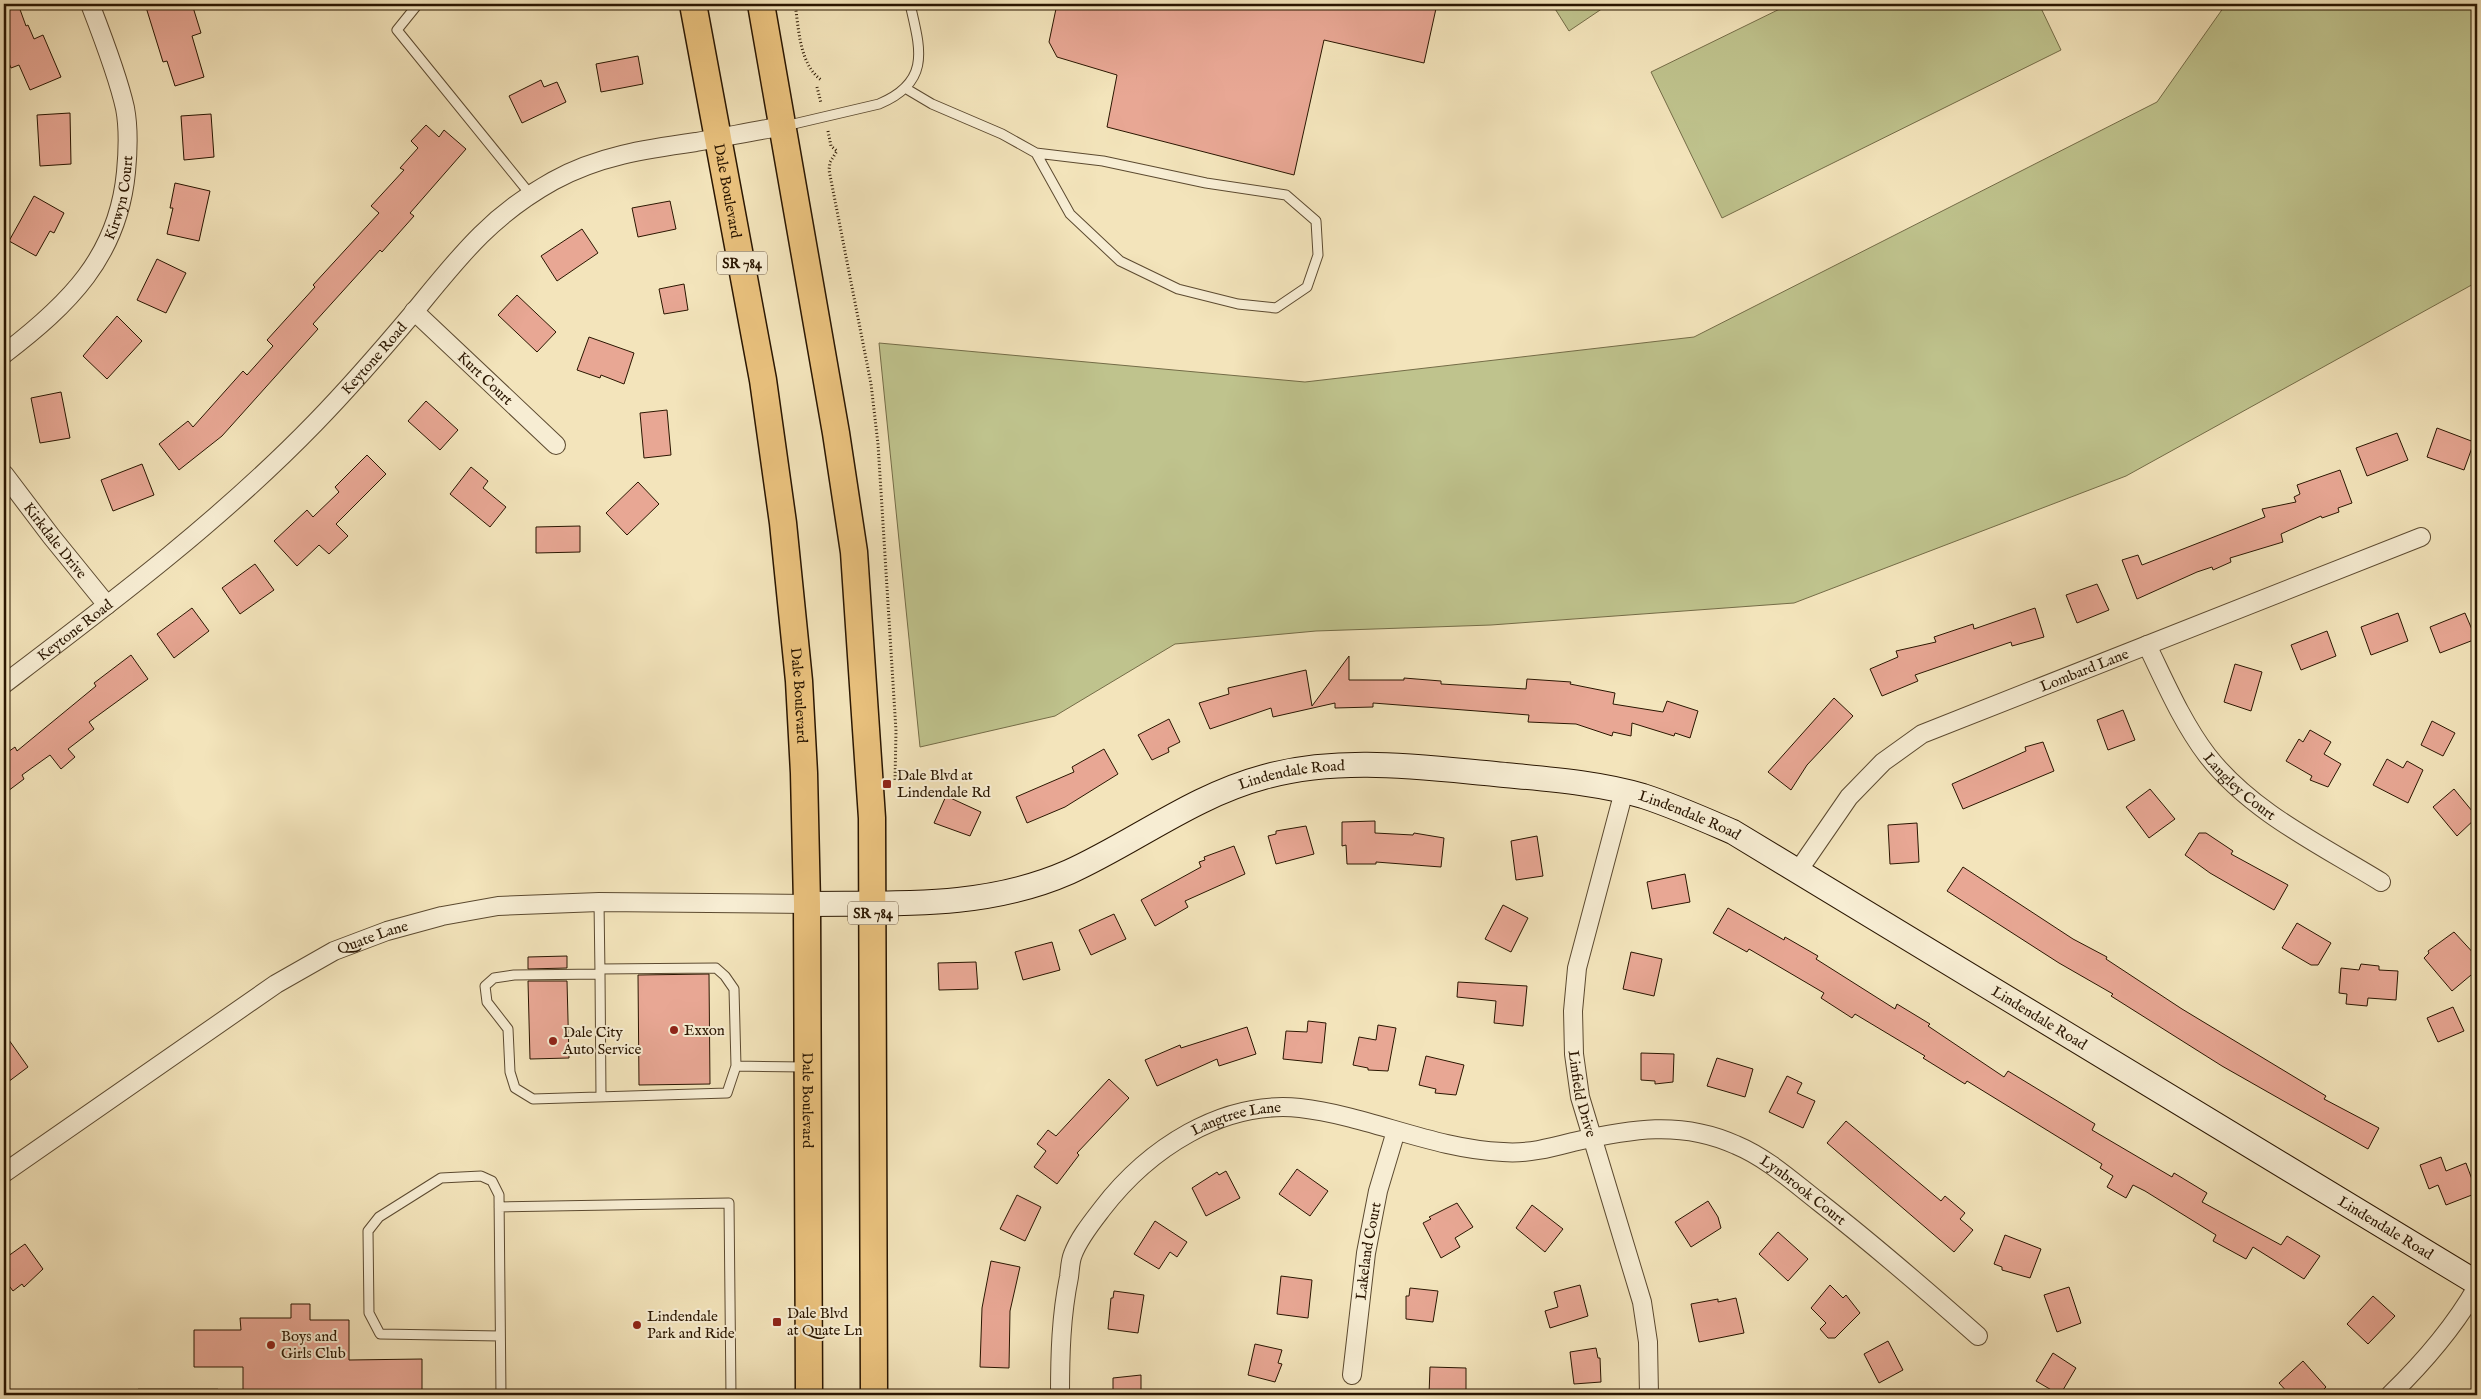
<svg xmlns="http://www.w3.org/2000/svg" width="2481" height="1399" viewBox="0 0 2481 1399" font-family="'IM FELL English',serif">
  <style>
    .green { fill: #bfc38d; stroke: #746c47 }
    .building { fill: #e8a794; stroke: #2a1601 }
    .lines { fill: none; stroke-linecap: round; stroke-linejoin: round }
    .lane-casing { stroke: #5c4a30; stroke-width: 11 }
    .street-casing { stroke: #5c4a30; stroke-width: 20 }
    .secondary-casing { stroke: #2a1601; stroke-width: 26 }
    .primary-casing { stroke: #2a1601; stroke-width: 29 }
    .path { stroke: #2a1601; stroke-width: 3; stroke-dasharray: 1 2.5; stroke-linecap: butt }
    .lane { stroke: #f7edd3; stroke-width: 9 }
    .street { stroke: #f7edd3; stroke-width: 18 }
    .secondary { stroke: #f7edd3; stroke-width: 24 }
    .primary { stroke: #eac27e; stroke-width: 26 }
    .poi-dot { fill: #8f2418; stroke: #f7edd3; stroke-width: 2 }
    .labels { text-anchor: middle; stroke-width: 4; stroke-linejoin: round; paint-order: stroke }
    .shield { fill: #f7edd3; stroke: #685640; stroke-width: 1 }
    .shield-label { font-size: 14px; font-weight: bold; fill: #2a1601 }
    .street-label { font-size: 15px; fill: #2a1601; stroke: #f7edd3 }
    .poi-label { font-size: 15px; fill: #2a1601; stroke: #f7edd3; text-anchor: start }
  </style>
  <rect width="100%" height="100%" fill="#f3e4bb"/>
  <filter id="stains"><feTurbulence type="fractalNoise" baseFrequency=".004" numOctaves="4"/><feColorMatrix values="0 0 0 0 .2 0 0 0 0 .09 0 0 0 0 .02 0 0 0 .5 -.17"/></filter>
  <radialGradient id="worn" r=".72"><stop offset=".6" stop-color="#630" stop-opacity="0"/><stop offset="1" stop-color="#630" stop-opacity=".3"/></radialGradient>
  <path class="green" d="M1552,4H1609L1569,31Z
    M1790,4H2039L2061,50L1722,218L1651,72Z
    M2226,4H2477V282L2126,476L1794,603L1491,625L1316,631L1175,644L1055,716L920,747L879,343L1305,382L1694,337L2157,102Z
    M138,1389H218V1395H138Z"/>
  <path class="building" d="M4,4H18L26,26L28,25L34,39L43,35L61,77L30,90L19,65L11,68L4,51Z
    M145,4H192L201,33L192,36L204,77L175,86L167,61L163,62Z
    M1057,4H1437L1424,63L1324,40L1294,175L1107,127L1117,75L1057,57L1049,42Z
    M638,56L643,84L601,92L596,64Z
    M541,80L544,87L557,82L566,102L522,123L509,96Z
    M70,113L71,164L40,166L37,115Z
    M211,114L214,157L184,160L181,116Z
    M426,125L439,137L444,130L466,149L410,213L414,216L382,252L380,250L313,324L318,329L222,436L179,470L159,444L188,421L193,427L243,371L247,375L273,346L267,340L315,287L313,285L379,213L371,206L404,170L400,168L418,148L411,141Z
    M175,183L210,191L199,241L167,234L173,208H170Z
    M34,196L64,213L54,233L50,231L36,256L9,241Z
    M670,201L676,229L638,237L632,208Z
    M582,229L598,253L557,281L541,256Z
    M157,259L186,273L166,313L137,300Z
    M684,284L688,310L664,314L659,289Z
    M517,295L556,332L537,352L498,315Z
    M117,316L142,341L107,379L83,356Z
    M589,337L634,353L624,384L601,375L600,378L577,370Z
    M61,392L70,438L40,443L31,398Z
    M426,401L458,430L440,450L408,421Z
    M667,410L671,455L644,458L640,413Z
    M2437,428L2474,442L2464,470L2427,457Z
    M2397,433L2408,460L2367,476L2356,448Z
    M367,455L386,474L336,524L348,536L329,554L319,545L297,566L274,541L307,510L313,517L339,492L335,487Z
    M142,464L154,495L113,511L101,480Z
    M471,467L488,481L483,488L506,507L490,527L450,494Z
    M2340,470L2352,503L2338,508L2339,512L2322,518L2321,516L2281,534L2283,542L2230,558L2231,562L2213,570L2212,567L2197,572L2137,599L2122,560L2138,555L2142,565L2265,517L2262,509L2296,502L2294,497L2300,494L2297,485Z
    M638,482L659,504L627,535L606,513Z
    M580,526V552L536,553V527Z
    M255,564L274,590L240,614L222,588Z
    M2097,584L2109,610L2077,623L2066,595Z
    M192,608L209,631L174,658L157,634Z
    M2035,608L2044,637L2012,646L2011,642L1915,675L1918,681L1882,696L1870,669L1898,657L1896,651L1936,642L1934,637L1973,624L1974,629Z
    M2398,613L2408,641L2371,655L2361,627Z
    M2465,613L2476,639L2440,653L2430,627Z
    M2327,631L2336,656L2301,670L2291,645Z
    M131,655L148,679L89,722L94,729L68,749L75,757L61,769L50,755L22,775L24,779L4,794V746L8,752L15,747L17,751L96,686L94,683Z
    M1349,656V680H1404V678L1441,681V684L1526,689L1527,679L1571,682L1570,684L1615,693L1613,704L1663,712L1667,701L1698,711L1690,738L1675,733L1674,736L1632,723L1631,736L1613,732L1612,736L1576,724L1528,722L1529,715L1373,703V707L1335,708V703L1273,717L1271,708L1210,729L1199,703L1229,694L1228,688L1306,670L1312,706Z
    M2235,664L2262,672L2251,711L2224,702Z
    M1834,698L1853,716L1807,765L1791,790L1768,772Z
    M2123,710L2135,740L2108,750L2097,720Z
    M1169,719L1180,742L1168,748L1169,752L1152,760L1138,735Z
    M2432,721L2455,733L2443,756L2421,745Z
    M2310,730L2331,742L2324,754L2341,764L2328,787L2310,780L2312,776L2286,761L2299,739L2303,742Z
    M2043,742L2054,771L1963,809L1952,784L2026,751L2025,747Z
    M1104,749L1118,774L1065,807L1027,823L1016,797L1074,772L1072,767Z
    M2387,759L2403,768L2407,761L2423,770L2408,803L2373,785Z
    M2150,789L2175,819L2149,838L2126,807Z
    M2454,789L2477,817L2457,836L2433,807Z
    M946,796L981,812L970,836L934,823Z
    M1375,821V833L1413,835L1414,833L1444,838L1441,867L1376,862V864H1347L1346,845L1342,846V822Z
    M1917,823L1919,862L1890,864L1888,825Z
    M1306,826L1314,854L1276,864L1268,836L1276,834V831Z
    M2199,833H2206L2233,851L2231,854L2288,885L2274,910L2210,873L2185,855Z
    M1537,836L1543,876L1516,880L1511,841Z
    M1234,846L1245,874L1185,901L1188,907L1155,926L1141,900L1201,867L1199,862L1205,860L1204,857Z
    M1963,867L2073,939L2107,957L2106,959L2182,1009L2326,1096L2324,1099L2379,1128L2368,1149L2222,1066L2111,996L2113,994L2059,963L1947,891Z
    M1685,874L1690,902L1652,909L1647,882Z
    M1503,905L1528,918L1511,952L1485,939Z
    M1728,908L1784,940L1785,937L1818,956L1816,959L1895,1009L1897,1004L1930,1024L1928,1026L2004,1077L2008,1071L2095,1124L2092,1130L2172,1177L2174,1173L2207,1193L2202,1202L2281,1245L2287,1236L2320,1256L2304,1279L2253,1247L2246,1259L2213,1241L2216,1235L2145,1191L2133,1185L2126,1198L2107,1187L2113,1176L2100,1168L2102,1164L1967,1081L1965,1084L1923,1058L1925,1056L1855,1014L1852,1018L1821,998L1824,993L1749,949L1747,952L1713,933Z
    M1114,914L1126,939L1091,955L1079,930Z
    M2297,923L2331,943L2318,965H2311L2282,948Z
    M2454,932L2477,957V970L2452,991L2424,958L2429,953L2428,951Z
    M1052,942L1060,970L1023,980L1015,952Z
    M1631,952L1662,959L1654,996L1623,989Z
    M567,956V968L528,969V957Z
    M976,962L978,989L939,990L938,963Z
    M2361,964L2379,966V970L2398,971L2396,1000L2368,998L2367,1006L2346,1004L2347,994L2339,993L2341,968L2359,970Z
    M709,974L710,1084L639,1085L638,975Z
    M528,981H567L569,1058L530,1059Z
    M1458,982L1527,986L1523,1026L1494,1023L1496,1001L1457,997Z
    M2453,1007L2464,1031L2438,1042L2427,1018Z
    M1308,1021L1326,1023L1322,1063L1283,1059L1286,1031L1307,1032Z
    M1378,1025L1396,1028L1388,1071L1368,1070V1068L1353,1065L1359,1037L1376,1040Z
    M1247,1027L1256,1054L1219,1066L1217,1059L1157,1086L1145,1060L1180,1045L1181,1048Z
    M4,1033L28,1067L4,1085Z
    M1641,1053L1674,1054L1673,1082L1655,1084V1081L1641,1080Z
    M1426,1056L1464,1065L1456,1095L1435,1093L1436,1089L1419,1085Z
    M1717,1058L1753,1069L1745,1097L1707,1086Z
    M1787,1076L1802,1083L1797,1093L1815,1101L1803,1128L1769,1112Z
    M1109,1079L1129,1098L1077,1153L1079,1155L1057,1184L1034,1167L1046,1151L1037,1144L1048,1130L1056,1136Z
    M1846,1121L1941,1201L1945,1196L1965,1213L1960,1219L1973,1230L1954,1252L1827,1143Z
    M2441,1157L2446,1171L2466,1163L2477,1193L2446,1205L2438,1185L2429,1189L2420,1165Z
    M1297,1169L1328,1191L1310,1216L1279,1194Z
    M1226,1171L1240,1198L1206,1216L1192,1188L1217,1172L1219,1175Z
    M1017,1195L1041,1207L1025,1241L1000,1229Z
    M1708,1201L1718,1217L1721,1228L1691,1247L1675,1222Z
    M1457,1203L1473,1227L1455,1238L1460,1247L1441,1258L1423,1223L1431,1219L1429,1217Z
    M1532,1205L1563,1229L1545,1252L1516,1228Z
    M1155,1221L1187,1242L1177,1257L1170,1252L1159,1269L1134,1254Z
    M1778,1232L1808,1259L1788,1281L1759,1254Z
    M2005,1235L2041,1249L2030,1278L2002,1270V1267L1994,1264Z
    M25,1244L43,1269L24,1287L22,1284L13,1291L4,1279V1259Z
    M991,1261L1020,1267L1010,1311L1009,1368L980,1367L982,1308Z
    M1281,1276L1312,1280L1308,1318L1277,1314Z
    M1580,1285L1588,1316L1550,1328L1545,1311L1558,1307L1554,1292Z
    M1830,1285L1843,1298L1846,1295L1860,1313L1835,1338H1828L1820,1329L1826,1323L1811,1308Z
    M2069,1287L2081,1323L2057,1332L2044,1295Z
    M1410,1288L1438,1291L1433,1322L1406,1319V1296H1409Z
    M1114,1291L1144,1295L1138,1333L1108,1329L1111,1298H1113Z
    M2373,1296L2395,1316L2368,1344L2347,1324Z
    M1736,1298L1744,1333L1699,1342L1691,1304L1718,1299V1302Z
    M291,1304H310V1320H349V1360L422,1359V1395H243V1367H194V1330H241L240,1318H291Z
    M1888,1341L1903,1370L1879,1383L1864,1354Z
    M1255,1344L1282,1350L1278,1363L1282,1364L1275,1382L1248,1375Z
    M1596,1348L1598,1358H1600L1601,1382L1574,1384L1570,1352Z
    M2053,1353L2076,1368L2060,1395L2036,1381Z
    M2303,1361L2326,1387L2318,1395H2290L2279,1383Z
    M1430,1367L1466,1368V1395H1429Z
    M1141,1375V1395H1113V1378Z"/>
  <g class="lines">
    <defs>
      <path id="lane" d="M418,4L397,30L530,194
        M905,88L932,104L1002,134L1036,153L1070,214L1120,261L1178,289L1238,304L1276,308L1307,287L1318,255L1316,221L1286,195L1206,183L1103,161L1036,153
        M785,126L879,104C932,82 920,48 910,4
        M599,902L600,974
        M600,969L716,968L725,976L734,989L736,1066
        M601,1097L600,974L514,975L494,978L485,986L487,1002L508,1029L510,1072L515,1088L533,1099L727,1093L736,1066L805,1067
        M499,1207L729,1203L731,1395
        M500,1336L380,1334L369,1313L368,1231L379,1217L441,1178L481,1176L492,1181L499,1195L501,1395"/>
      <g id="street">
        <path id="s1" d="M414,311L556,445"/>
        <path id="s2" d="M4,354C68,305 118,257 126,172C128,151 129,129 125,108C118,76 102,35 90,4"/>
        <path id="s3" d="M4,474L51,536L107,605"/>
        <path id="s4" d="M2147,645C2165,682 2182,722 2207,755C2251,812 2321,845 2381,882"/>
        <path id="s5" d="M4,684C112,602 220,521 315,423C350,387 382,350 414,312C459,257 490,216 553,181C598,156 646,149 696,142C725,137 754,131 784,126"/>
        <path id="s6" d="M1624,791L1577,968L1573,1011L1574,1054L1580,1097L1642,1302L1648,1342L1649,1395"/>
        <path id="s7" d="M1798,871L1849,797L1883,762L1922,734L2421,537"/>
        <path id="s8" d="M4,1173L276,984L334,951L387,931L442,916L498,906L599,902L807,904"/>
        <path id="s9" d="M1352,1375L1366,1253L1378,1191L1396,1131"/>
        <path id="s10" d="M1060,1395C1060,1355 1061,1316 1069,1277C1070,1270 1070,1261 1073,1254C1079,1238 1092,1222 1102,1209C1148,1149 1222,1100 1300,1108C1369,1116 1433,1149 1503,1152C1527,1154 1550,1148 1573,1142C1630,1129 1681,1120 1736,1145C1767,1158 1792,1181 1819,1202C1874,1245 1926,1290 1978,1336"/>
        <path d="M2390,1395C2423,1363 2454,1327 2477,1287"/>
      </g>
      <g id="secondary">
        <path id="s11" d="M807,904C896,903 985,909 1069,872C1135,842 1193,796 1264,777C1339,756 1419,767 1495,774C1545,779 1595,782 1643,796C1674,806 1703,819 1733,832L2477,1283"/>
      </g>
      <g id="primary">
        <path id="s12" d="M693,4L763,380L783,523L799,681L804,773L807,904L809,1395"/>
        <path d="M761,4L836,433L854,552L872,818L874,1395"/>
      </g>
    </defs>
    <use href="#lane" class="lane-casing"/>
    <use href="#street" class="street-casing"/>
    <use href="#secondary" class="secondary-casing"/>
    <use href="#primary" class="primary-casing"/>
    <path class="path" d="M795,4C799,29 799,63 821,80
      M817,87L821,103
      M828,131L831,146L837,151L830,162L829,170L871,384L878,444L896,731L895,781"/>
    <use href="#lane" class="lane"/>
    <use href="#street" class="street"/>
    <use href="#secondary" class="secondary"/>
    <use href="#primary" class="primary"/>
  </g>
  <g class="poi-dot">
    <rect x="882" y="779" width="10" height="10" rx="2.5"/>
    <circle cx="674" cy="1030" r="5"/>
    <circle cx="553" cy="1041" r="5"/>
    <rect x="772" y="1317" width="10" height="10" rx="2.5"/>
    <circle cx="637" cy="1325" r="5"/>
    <circle cx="271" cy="1345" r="5"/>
  </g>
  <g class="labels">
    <g class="shield">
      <rect x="717" y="251.5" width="50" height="23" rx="4"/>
      <rect x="848" y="901.5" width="50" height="23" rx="4"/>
    </g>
    <g class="shield-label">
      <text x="742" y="268">SR 784</text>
      <text x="873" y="918">SR 784</text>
    </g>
    <g class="street-label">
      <text dy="5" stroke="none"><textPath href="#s12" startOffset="190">Dale Boulevard</textPath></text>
      <text dy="5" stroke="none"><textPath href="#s2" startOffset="200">Kirwyn Court</textPath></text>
      <text dy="5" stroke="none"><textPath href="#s5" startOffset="494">Keytone Road</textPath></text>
      <text dy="5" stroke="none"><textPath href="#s1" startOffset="98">Kurt Court</textPath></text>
      <text dy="5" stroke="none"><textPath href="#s3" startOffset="84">Kirkdale Drive</textPath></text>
      <text dy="5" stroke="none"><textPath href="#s5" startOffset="89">Keytone Road</textPath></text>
      <text dy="5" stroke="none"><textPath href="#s7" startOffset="361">Lombard Lane</textPath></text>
      <text dy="5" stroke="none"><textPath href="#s12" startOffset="700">Dale Boulevard</textPath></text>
      <text dy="5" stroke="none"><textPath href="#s11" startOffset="511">Lindendale Road</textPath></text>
      <text dy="5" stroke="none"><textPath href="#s4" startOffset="171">Langley Court</textPath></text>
      <text dy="5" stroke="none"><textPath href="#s11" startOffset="916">Lindendale Road</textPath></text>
      <text dy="5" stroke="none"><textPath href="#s8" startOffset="439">Quate Lane</textPath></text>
      <text dy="5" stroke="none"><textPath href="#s11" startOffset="1321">Lindendale Road</textPath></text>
      <text dy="5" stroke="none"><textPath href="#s6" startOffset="310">Linfield Drive</textPath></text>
      <text dy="5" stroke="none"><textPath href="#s12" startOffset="1105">Dale Boulevard</textPath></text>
      <text dy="5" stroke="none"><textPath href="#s10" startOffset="362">Langtree Lane</textPath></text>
      <text dy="5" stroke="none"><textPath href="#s10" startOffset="954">Lynbrook Court</textPath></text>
      <text dy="5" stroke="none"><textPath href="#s11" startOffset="1726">Lindendale Road</textPath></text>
      <text dy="5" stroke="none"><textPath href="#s9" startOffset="125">Lakeland Court</textPath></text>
    </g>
    <g class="poi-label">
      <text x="897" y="780">Dale Blvd at<tspan x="897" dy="17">Lindendale Rd</tspan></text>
      <text x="684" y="1035">Exxon</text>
      <text x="563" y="1037">Dale City<tspan x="563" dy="17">Auto Service</tspan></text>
      <text x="787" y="1318">Dale Blvd<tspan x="787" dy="17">at Quate Ln</tspan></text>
      <text x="647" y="1321">Lindendale<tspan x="647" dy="17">Park and Ride</tspan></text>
      <text x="281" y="1341">Boys and<tspan x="281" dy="17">Girls Club</tspan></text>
    </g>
  </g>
  <rect width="2481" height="1399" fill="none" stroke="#f3e4bb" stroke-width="20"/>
  <rect x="5" y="5" width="2471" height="1389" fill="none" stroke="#2a1601" stroke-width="2.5"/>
  <rect x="10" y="10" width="2461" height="1379" fill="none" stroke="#2a1601"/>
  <rect width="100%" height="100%" filter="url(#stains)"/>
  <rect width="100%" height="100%" fill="url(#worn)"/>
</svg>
